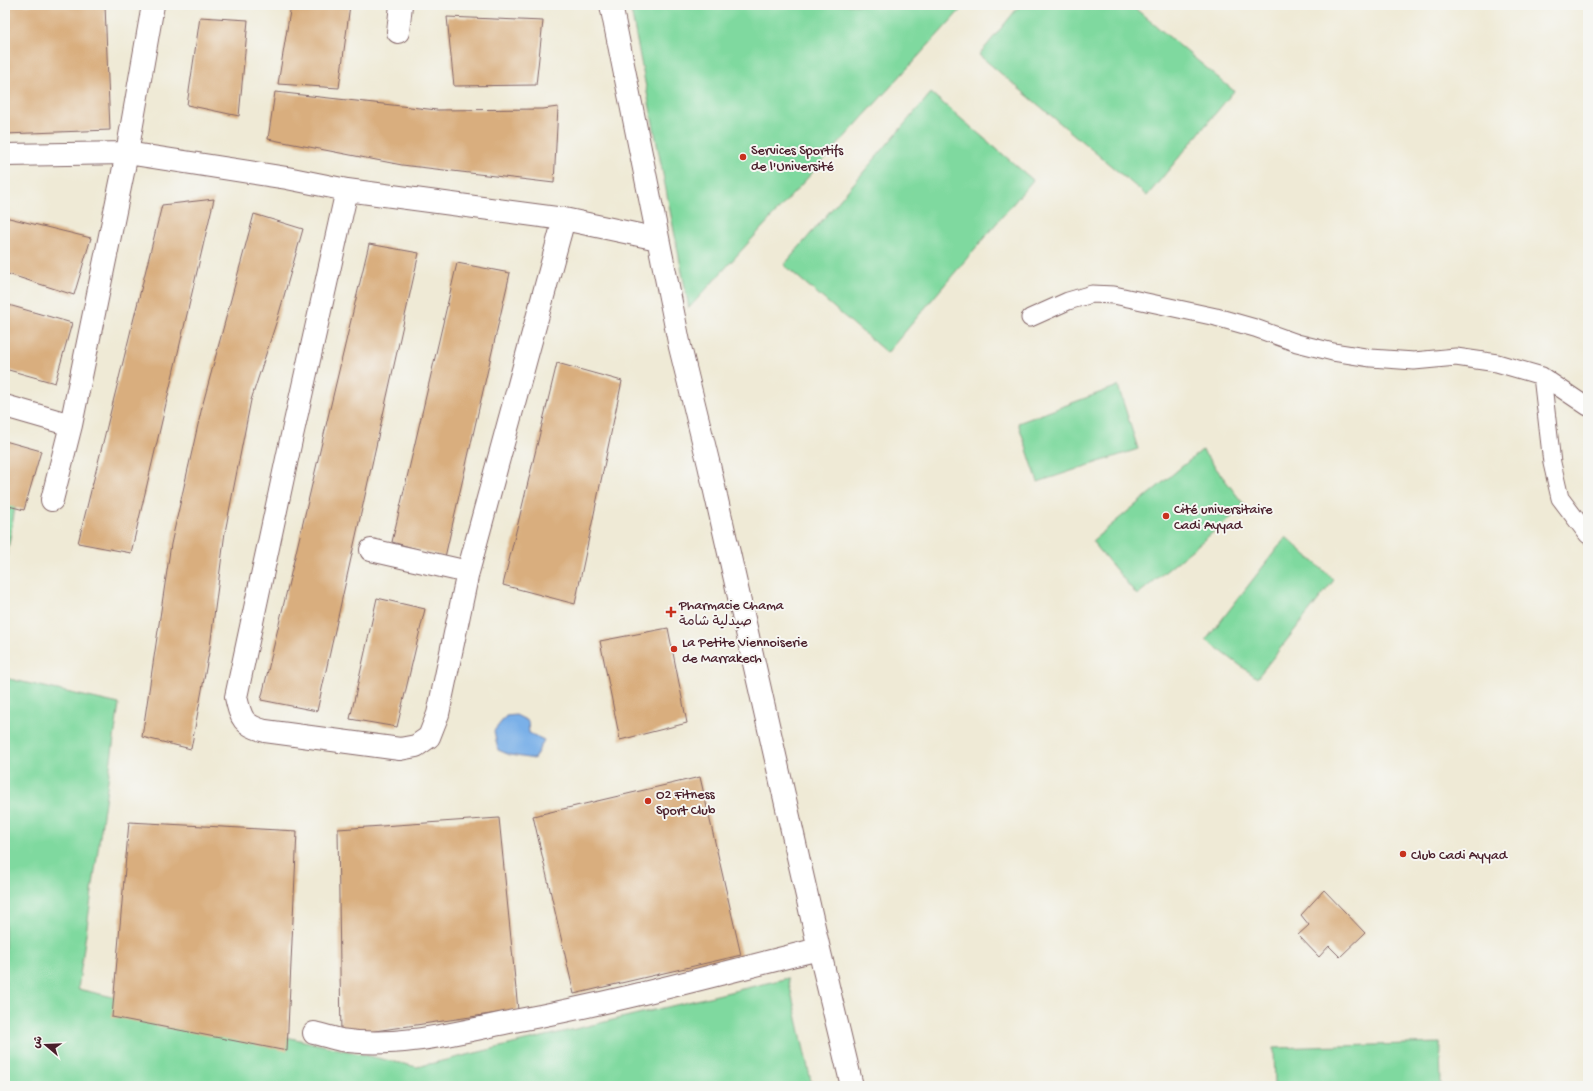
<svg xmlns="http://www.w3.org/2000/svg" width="1593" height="1091" viewBox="0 0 1593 1091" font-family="'Gochi Hand','Playpen Sans Arabic',sans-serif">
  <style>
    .green { fill: #7fd99f; stroke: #647c65 }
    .water { fill: #7ab0e8; stroke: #62688a }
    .building { fill: #d9ae7e }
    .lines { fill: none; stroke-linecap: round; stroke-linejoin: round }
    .lane-casing { stroke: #846667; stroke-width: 19 }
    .street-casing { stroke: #846667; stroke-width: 24 }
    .lane { stroke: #fff; stroke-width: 17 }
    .street { stroke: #fff; stroke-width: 22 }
    .poi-dot { fill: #c8321e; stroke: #f6f6f2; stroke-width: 1.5 }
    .labels { text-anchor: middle; stroke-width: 4; stroke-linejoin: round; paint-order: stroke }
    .poi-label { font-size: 14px; fill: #4a1f2b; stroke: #f6f6f2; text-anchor: start }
  </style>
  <rect width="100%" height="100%" fill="#f6f6f2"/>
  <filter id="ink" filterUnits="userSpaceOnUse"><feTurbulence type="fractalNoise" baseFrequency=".025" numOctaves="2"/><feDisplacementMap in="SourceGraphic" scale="8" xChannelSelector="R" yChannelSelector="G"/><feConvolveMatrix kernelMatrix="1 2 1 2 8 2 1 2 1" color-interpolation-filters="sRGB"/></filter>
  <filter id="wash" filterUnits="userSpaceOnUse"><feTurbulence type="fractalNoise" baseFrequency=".012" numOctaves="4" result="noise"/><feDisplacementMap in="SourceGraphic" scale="16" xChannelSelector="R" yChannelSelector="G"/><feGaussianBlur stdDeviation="0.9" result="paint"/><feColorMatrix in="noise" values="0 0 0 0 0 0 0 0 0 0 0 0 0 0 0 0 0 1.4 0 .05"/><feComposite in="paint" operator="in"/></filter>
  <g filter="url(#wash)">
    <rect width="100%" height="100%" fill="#efead6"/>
    <path class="green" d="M630,5H965L689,308Z
      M1020,5H1131L1234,91L1147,196L979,55Z
      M931,93L1033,180L887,353L784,265Z
      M1118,386L1138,449L1038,482L1018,423Z
      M1202,450L1245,506L1137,595L1092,541Z
      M5,493L17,496L5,567Z
      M1286,537L1334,580L1257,678L1206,640Z
      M5,678L119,704L78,989L417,1067L788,978L812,1086H5Z
      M1440,1043L1441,1086H1275L1274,1048Z"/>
    <path class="water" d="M516,715L528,721L529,733L544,740L534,759L510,755L498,750L494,731L506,716Z"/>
    <g id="blocks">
      <path class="building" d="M5,5H105L110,130L5,134Z
        M291,5H350L339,88L278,84Z
        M200,17L248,20L239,116L187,105Z
        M447,17L543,21L536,85L454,86Z
        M275,92L437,110L543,109L558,107L554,183L402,165L268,139Z
        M214,199L131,553L78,543L162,205Z
        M254,214L303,229L278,317L251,400L225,532L210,647L191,749L142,737L171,544L202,407Z
        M5,217L91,238L74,295L5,273Z
        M369,244L419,253L317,711L261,700Z
        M457,263L510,273L445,557L392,542Z
        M5,304L72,323L55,383L5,369Z
        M557,363L622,381L575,604L503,585Z
        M5,441L41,451L24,510L5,505Z
        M377,598L425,609L397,727L350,719Z
        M668,628L687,723L620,740L600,641Z
        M700,777L741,955L574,994L533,816Z
        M499,818L518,1010L341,1036L338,829Z
        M129,822L297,831L287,1051L112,1017Z
        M1324,890L1365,933L1340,957L1329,946L1319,957L1298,935L1309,925L1301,915Z"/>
    </g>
  </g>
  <g filter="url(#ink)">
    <use href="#blocks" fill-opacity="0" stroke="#846667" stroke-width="1"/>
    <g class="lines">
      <defs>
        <path id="lane" d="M1030,318L1068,301L1092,294L1114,295L1216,317L1255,328L1297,343L1333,352L1371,358L1414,361L1456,357L1497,363L1542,376L1588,407
          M1542,376L1552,463L1560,498L1588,535"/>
        <path id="street" d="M611,5L680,347L709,465L819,949L852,1086
          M398,32L401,5
          M5,155L127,153L287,178L347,190L564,219L658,239
          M347,190L291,440L236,697C241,719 243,725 265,731L400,749L416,746L429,737L438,714L468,572L564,219
          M5,406L71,425
          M52,500L71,425L127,153L153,5
          M371,550L468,572
          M314,1033C323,1035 332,1038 341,1040C397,1049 459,1032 514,1021C617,1002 718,974 819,949"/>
      </defs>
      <use href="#lane" class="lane-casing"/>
      <use href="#street" class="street-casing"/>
      <use href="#lane" class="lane"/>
      <use href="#street" class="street"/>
    </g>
  </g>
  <g class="poi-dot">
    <circle cx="743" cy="157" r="4"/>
    <circle cx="1166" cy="516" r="4"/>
    <path d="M669 606h4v4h4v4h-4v4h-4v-4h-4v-4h4z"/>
    <circle cx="674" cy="649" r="4"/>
    <circle cx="648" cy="801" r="4"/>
    <circle cx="1403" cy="854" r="4"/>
  </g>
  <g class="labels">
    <g class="poi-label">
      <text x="751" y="154">Services Sportifs<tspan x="751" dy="16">de l'Université</tspan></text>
      <text x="1174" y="513">Cité universitaire<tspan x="1174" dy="16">Cadi Ayyad</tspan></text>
      <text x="679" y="609">Pharmacie Chama<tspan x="679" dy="16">صيدلية شامة</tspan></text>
      <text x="682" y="646">La Petite Viennoiserie<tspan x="682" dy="16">de Marrakech</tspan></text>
      <text x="656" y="798">O2 Fitness<tspan x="656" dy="16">Sport Club</tspan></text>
      <text x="1411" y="859">Club Cadi Ayyad</text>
    </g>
  </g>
  <rect width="1593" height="1091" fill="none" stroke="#f6f6f2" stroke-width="20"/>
  <g transform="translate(46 1045) rotate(289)" stroke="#f6f6f2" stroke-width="3" paint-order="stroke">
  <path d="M0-3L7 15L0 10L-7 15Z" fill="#4a1f2b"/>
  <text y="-6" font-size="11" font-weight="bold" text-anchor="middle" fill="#4a1f2b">ش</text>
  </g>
</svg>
